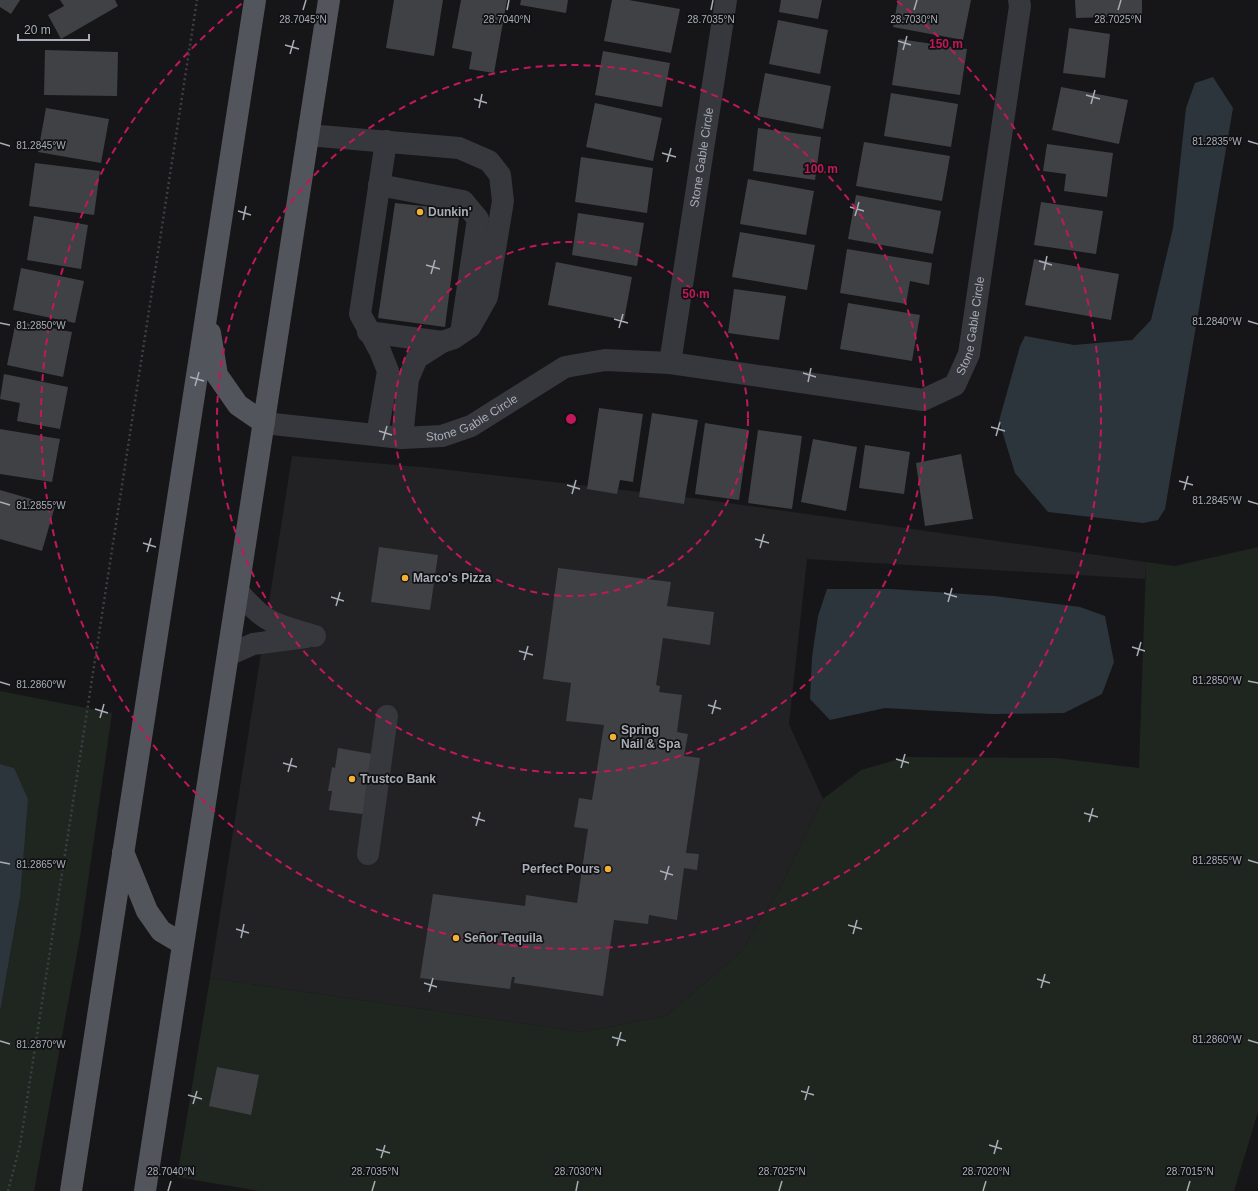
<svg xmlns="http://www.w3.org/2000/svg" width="1258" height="1191" viewBox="0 0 1258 1191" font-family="Helvetica,sans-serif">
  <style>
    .built { fill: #222225 }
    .green { fill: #1e261f }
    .water { fill: #2c353c }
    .building { fill: #404145 }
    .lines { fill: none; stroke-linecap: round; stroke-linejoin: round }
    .path { stroke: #3d3f44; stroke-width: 2.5; stroke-dasharray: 2 3; stroke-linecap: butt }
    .minor { stroke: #37383d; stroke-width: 22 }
    .major { stroke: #53555c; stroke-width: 22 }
    .ticks { fill: none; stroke: #a8adb8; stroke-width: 1.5 }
    .ring { fill: none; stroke: #c2185b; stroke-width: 2; stroke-dasharray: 7 5 }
    .poi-dot { fill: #f2b134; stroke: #111113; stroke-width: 1.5 }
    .labels { text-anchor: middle; stroke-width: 3.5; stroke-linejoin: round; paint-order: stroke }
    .street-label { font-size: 12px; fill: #a8adb8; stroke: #111113 }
    .poi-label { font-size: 12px; font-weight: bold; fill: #a8adb8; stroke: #111113; text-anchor: start }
    .ticks-label { font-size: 10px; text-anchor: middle; fill: #a8adb8; stroke: #111113; stroke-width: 3.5; stroke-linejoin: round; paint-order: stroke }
    .centre { fill: #c2185b; stroke: #111113; stroke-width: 2 }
    .ring-label { font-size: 12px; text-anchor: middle; font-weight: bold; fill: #c2185b; stroke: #111113; stroke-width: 3.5; stroke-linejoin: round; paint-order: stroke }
  </style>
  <rect width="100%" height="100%" fill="#161618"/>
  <path class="built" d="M292,456L432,468L701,499L1146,562L1145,579L807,559L789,724L823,799L780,888L742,951L666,1016L582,1032L210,978Z"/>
  <path class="green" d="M1258,547V1112L1234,1191H259L177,1177L210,978L582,1032L666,1016L742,951L780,888L823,799L861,770L906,757L1056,758L1139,768L1146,562L1175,566Z
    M0,691L112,713L80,937L34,1191H0V1012L20,898L14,768L0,764Z"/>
  <path class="water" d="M1213,77L1233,108L1165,509L1158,520L1143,523L1048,512L1015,473L999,421L1020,346L1025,336L1074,345L1132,340L1151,320L1173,228L1186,108L1195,83Z
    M827,589H891L994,596L1080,607L1105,616L1114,662L1102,694L1064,713L992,714L885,708L830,720L810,699L812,657L818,616Z
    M0,764L14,768L28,799L20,898L0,1012Z"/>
  <path class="building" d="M0,0H20L11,14L0,7Z
    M60,0H115L118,6L61,39L48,15L64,6Z
    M394,0H443L434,56L386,48Z
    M461,0H507L494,73L469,69L472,52L452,48Z
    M521,0H568L566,13L520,5Z
    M612,0H629L680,9L671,53L604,41Z
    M781,0H822L818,19L779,12Z
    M898,0H971L963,40L893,27Z
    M1075,0H1142V16L1076,18Z
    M778,20L828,30L820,74L769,64Z
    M1069,28L1110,34L1105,78L1063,73Z
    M899,39L967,49L960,95L892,85Z
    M45,50L118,52L117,96L44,95Z
    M603,51L670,63L662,107L595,95Z
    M765,73L831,86L823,129L757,116Z
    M1061,87L1128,100L1119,144L1052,130Z
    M891,93L958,104L951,147L884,136Z
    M595,103L662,118L653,161L586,147Z
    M46,108L109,119L101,163L38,152Z
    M758,128L821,137L815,180L753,171Z
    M864,142L950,156L942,201L856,186Z
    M1047,144L1113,153L1107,197L1064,191L1066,174L1043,171Z
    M581,157L653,168L647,213L575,202Z
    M35,163L100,171L94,215L29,206Z
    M748,179L814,191L806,235L740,224Z
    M856,195L941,211L933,254L848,239Z
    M1041,202L1103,211L1096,254L1034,245Z
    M395,203L460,210L445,327L378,318Z
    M578,213L644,223L637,266L572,255Z
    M34,216L88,225L81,269L27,260Z
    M740,232L815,245L807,290L732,277Z
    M847,249L932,263L929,285L910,281L906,304L840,293Z
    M1034,259L1119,274L1111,320L1025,305Z
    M556,262L632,277L624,320L548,305Z
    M21,268L84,281L75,323L13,310Z
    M734,289L786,296L779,340L728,333Z
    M848,303L920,315L912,361L840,349Z
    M16,321L72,332L63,377L7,365Z
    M4,374L68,387L60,429L17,421L20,403L0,399Z
    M599,408L643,414L633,482L620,480L617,494L587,489Z
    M652,413L698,420L684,504L639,497Z
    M705,423L749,430L739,500L695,494Z
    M0,429L60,439L52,482L0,474Z
    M758,430L802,436L792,509L748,503Z
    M813,439L857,447L846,511L801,502Z
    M865,445L910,452L904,494L859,488Z
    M961,454L973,519L925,526L916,463Z
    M0,490L55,506L42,551L0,539Z
    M379,547L438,555L430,610L371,602Z
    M558,568L671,582L667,606L714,612L710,645L663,638L656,685L660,686L659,692L682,695L677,732L688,734L684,756L700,758L686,853L699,854L697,870L684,868L677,920L649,915L648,924L614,920L603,996L514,983L515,977H512L510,989L420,978L433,894L525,906L526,895L577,903L588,829L574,827L579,798L592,800L604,725L566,721L571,683L543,679Z
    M338,748L378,755L370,815L329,810L332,791H328L332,767L335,768Z
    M217,1067L259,1075L251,1115L209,1106Z"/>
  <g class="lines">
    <path class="path" d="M8,1191L20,1145L197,0"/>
    <g class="minor">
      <path d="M308,135L459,148L489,161L500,175L503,201L487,297L470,327L454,338L442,342L417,358L408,379L402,438"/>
      <path d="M379,185L463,201L478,219L461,333"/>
      <path d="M368,332L442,342"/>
      <path id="s1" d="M670,363L726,0"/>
      <path id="s2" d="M264,423L402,438L442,436L471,426L565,367L605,360L670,363L923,400L955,385L969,354L1020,6L1019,0"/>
      <path d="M377,435L388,371L380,351L360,314L386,141"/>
      <path d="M238,592C245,599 251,606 258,612C273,626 296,630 315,636"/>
      <path d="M228,655L253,644L306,637"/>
      <path d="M368,854L387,716"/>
    </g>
    <path class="major" d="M210,333L217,375L238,405L264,423
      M123,852L147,911L161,931L183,944
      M71,1191L255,0
      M145,1191L329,0"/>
  </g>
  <path class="ticks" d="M303,10L306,0M507,10L509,0M711,10L713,0M914,10L917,0M1118,10L1121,0M898,41L911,45M285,45L299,49M903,50L907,36M290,54L294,40M1086,95L1100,99M474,99L487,103M1091,104L1095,90M479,108L482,94M1248,141L1258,144M0,143L10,146M662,153L676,157M667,162L671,148M850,207L864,211M238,211L251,215M855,216L859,202M243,220L246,206M1039,261L1052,265M426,265L440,269M1044,270L1047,256M431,274L435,260M614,319L628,323M1248,321L1258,324M0,323L10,325M619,328L623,314M803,373L816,377M190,377L204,381M808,382L811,368M195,386L199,372M991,427L1005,431M379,431L392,435M996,436L1000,422M383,440L387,426M1179,481L1193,485M567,485L580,489M1184,490L1188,476M572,494L576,480M1248,501L1258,504M0,502L10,505M755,539L769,543M143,543L156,547M760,548L764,534M147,552L151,538M944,593L957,597M331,597L344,601M948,602L952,588M336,606L340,592M1132,647L1145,651M519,651L533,655M1137,656L1141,642M524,660L528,646M1248,681L1258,683M0,682L10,685M708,705L721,709M95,709L108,713M712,714L716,700M100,718L104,704M896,759L909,763M283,763L297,767M901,768L905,754M288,772L292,758M1084,813L1098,817M472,817L485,821M1089,822L1093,808M476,826L480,812M1248,860L1258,863M0,862L10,864M660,871L673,875M665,880L669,866M848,925L862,929M236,929L249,933M853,934L857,920M241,938L244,924M1037,979L1050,983M424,983L437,987M1041,988L1045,974M429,992L433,978M612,1037L626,1041M1248,1040L1258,1043M0,1041L10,1044M617,1046L621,1032M801,1091L814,1095M188,1095L202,1099M805,1100L809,1086M193,1104L197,1091M989,1145L1002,1149M376,1149L390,1153M994,1154L998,1140M381,1158L385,1145M168,1191L171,1181M372,1191L375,1181M576,1191L578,1181M779,1191L782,1181M983,1191L986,1181M1187,1191L1190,1181"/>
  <g class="ring">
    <circle cx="571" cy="419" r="177"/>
    <circle cx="571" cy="419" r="354"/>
    <path d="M897 1A530 530 0 1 1 245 1"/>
  </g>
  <g class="poi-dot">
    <circle cx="420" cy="212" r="4"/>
    <circle cx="405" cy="578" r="4"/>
    <circle cx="613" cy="737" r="4"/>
    <circle cx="352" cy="779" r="4"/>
    <circle cx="608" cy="869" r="4"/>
    <circle cx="456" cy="938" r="4"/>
  </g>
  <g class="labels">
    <g class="street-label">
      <text dy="4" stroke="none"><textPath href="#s1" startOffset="208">Stone Gable Circle</textPath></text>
      <text dy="4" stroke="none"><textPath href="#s2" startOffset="779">Stone Gable Circle</textPath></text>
      <text dy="4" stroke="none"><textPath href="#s2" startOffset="213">Stone Gable Circle</textPath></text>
    </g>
    <g class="poi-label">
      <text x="428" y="216">Dunkin'</text>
      <text x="413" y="582">Marco's Pizza</text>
      <text x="621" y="734">Spring<tspan x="621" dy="14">Nail &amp; Spa</tspan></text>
      <text x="360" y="783">Trustco Bank</text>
      <text x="600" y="873" text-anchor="end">Perfect Pours</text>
      <text x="464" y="942">Señor Tequila</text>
    </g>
  </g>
  <g class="ticks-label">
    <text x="303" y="23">28.7045°N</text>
    <text x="507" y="23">28.7040°N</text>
    <text x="711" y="23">28.7035°N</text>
    <text x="914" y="23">28.7030°N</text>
    <text x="1118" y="23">28.7025°N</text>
    <text x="1217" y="145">81.2835°W</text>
    <text x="41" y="149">81.2845°W</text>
    <text x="1217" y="325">81.2840°W</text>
    <text x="41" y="329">81.2850°W</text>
    <text x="1217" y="504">81.2845°W</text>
    <text x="41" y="509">81.2855°W</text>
    <text x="1217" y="684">81.2850°W</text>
    <text x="41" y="688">81.2860°W</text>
    <text x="1217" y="864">81.2855°W</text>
    <text x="41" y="868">81.2865°W</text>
    <text x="1217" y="1043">81.2860°W</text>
    <text x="41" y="1048">81.2870°W</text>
    <text x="171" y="1175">28.7040°N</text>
    <text x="375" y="1175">28.7035°N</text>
    <text x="578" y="1175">28.7030°N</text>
    <text x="782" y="1175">28.7025°N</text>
    <text x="986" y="1175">28.7020°N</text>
    <text x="1190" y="1175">28.7015°N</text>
  </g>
  <circle cx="571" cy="419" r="6" class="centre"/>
  <g class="ring-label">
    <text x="946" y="48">150 m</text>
    <text x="821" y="173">100 m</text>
    <text x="696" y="298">50 m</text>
  </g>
  <path d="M18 34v6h71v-6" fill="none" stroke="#a8adb8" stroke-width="2"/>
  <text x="24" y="34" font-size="12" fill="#a8adb8" stroke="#111113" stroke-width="3" paint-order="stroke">20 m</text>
</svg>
